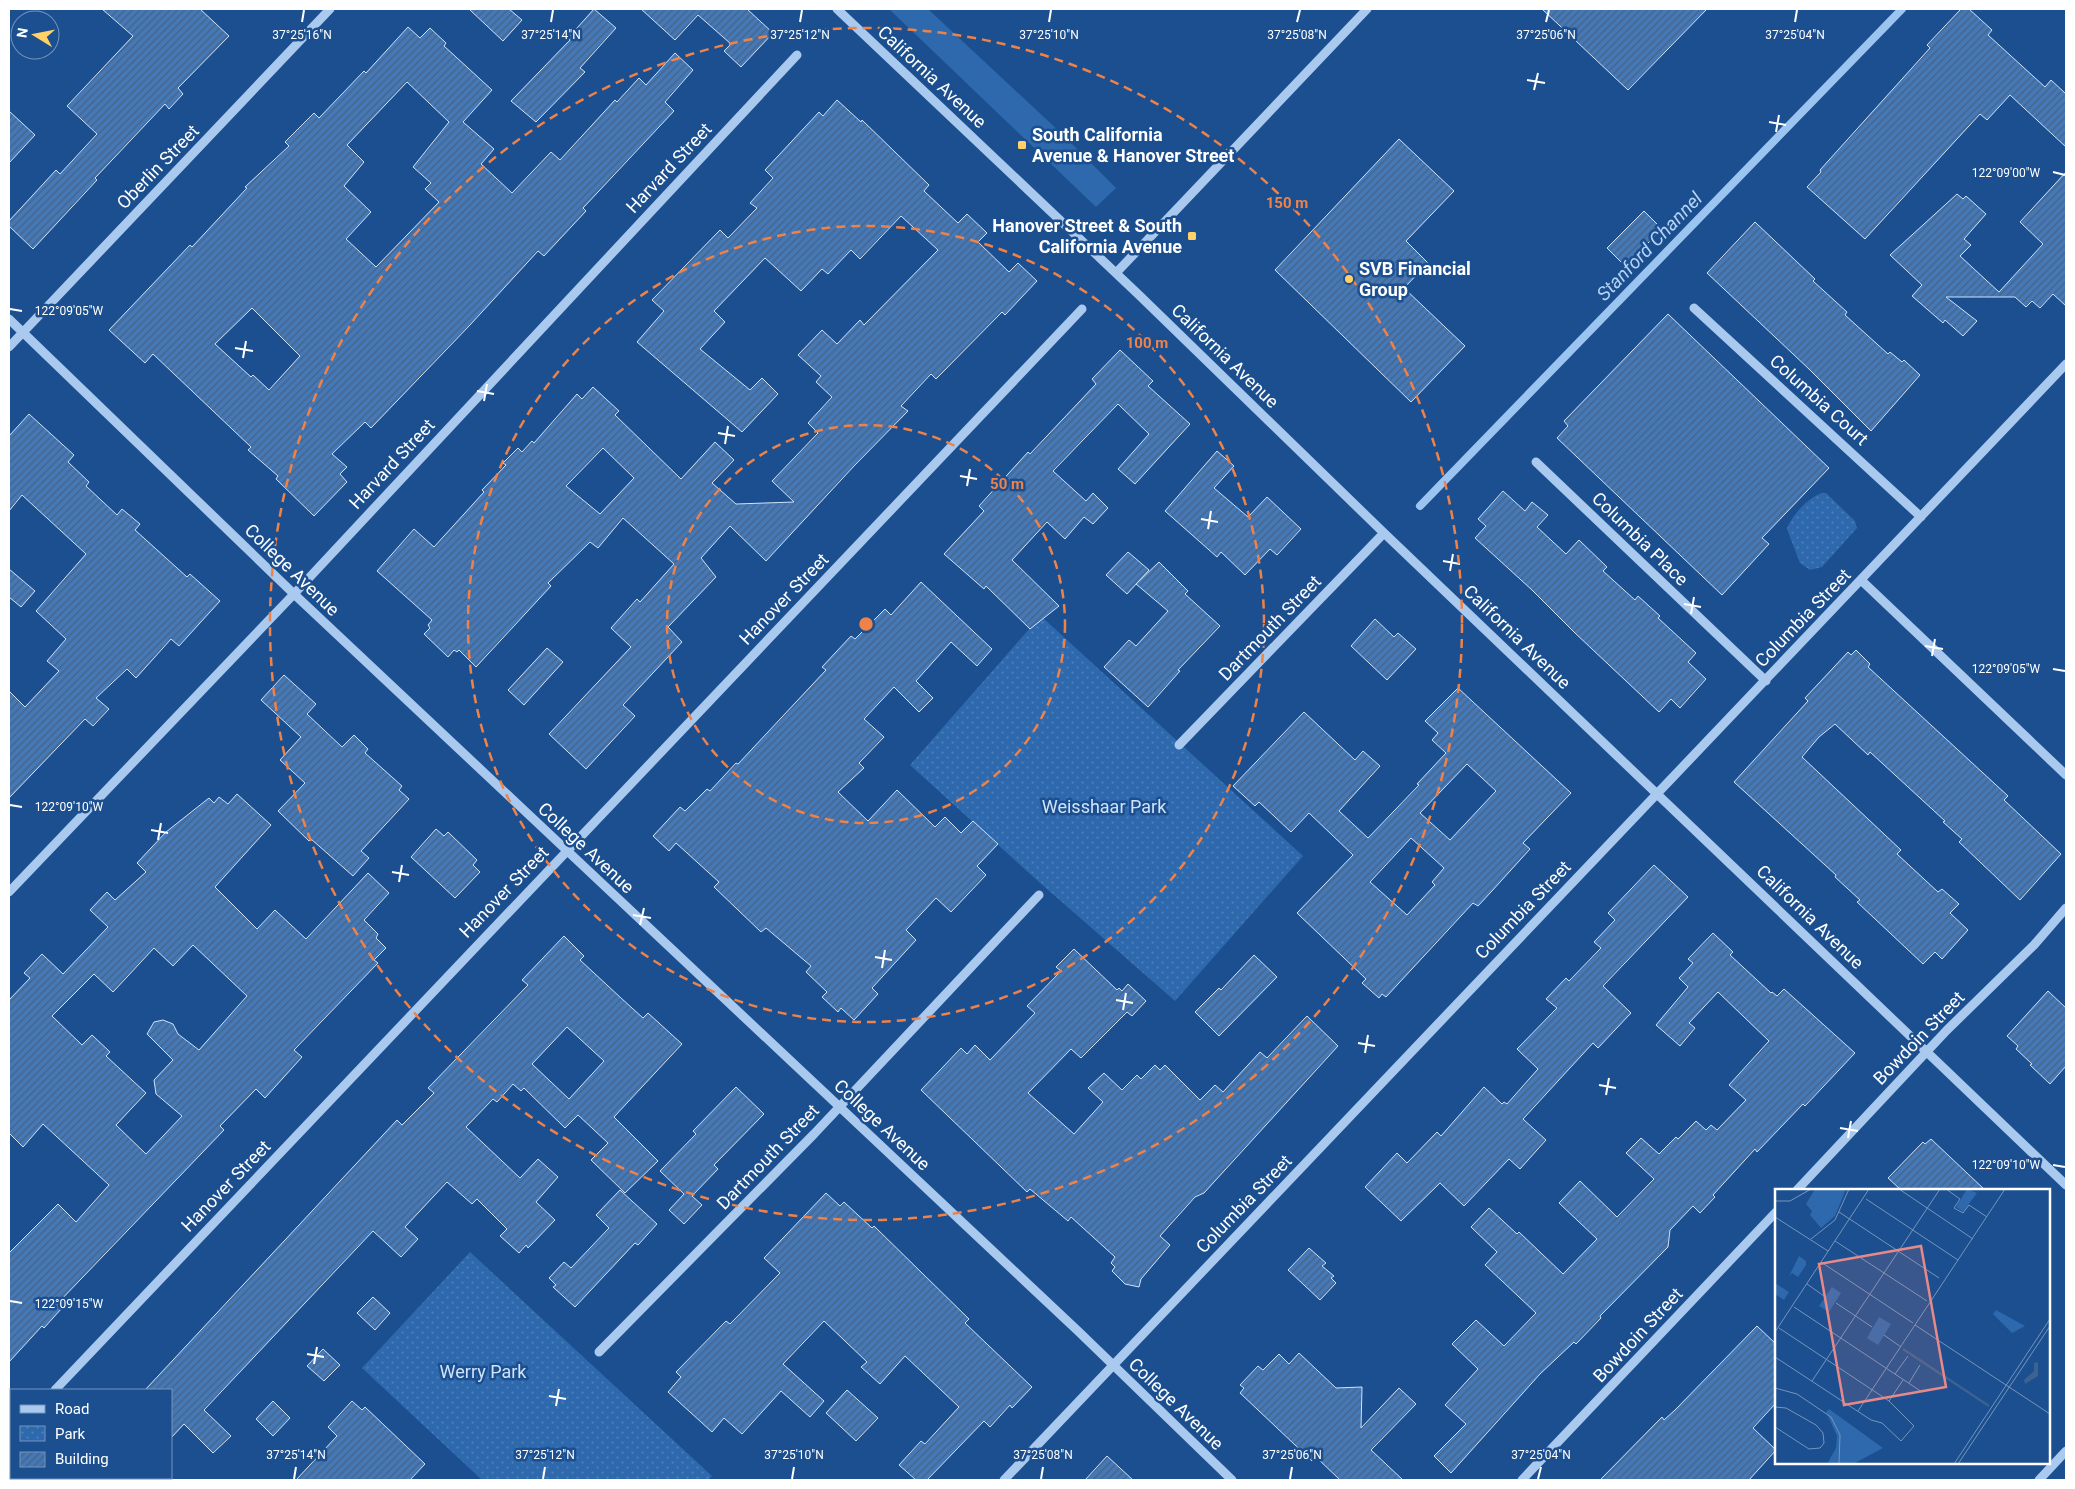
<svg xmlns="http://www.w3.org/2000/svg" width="2075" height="1489" viewBox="0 0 2075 1489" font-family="Roboto,sans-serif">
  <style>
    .grass { fill: #2e69ad }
    .park { fill: url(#park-dots) }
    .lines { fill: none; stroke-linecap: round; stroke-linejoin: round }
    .stream { stroke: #9cc4f0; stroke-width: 8 }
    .building { fill: url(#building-hatch); stroke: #cfe3fa; fill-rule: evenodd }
    .minor { stroke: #a9c9ee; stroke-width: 9 }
    .ticks { fill: none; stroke: #fff; stroke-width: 2 }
    .ring { fill: none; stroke: #ee8249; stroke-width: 2.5; stroke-dasharray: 9 6 }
    .poi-dot { fill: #ffd166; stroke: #1b4f8f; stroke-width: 2 }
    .labels { text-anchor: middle; stroke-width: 5; stroke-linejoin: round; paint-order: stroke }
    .street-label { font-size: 18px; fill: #fff; stroke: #1b4f8f }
    .poi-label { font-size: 18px; font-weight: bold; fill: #fff; stroke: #1b4f8f; text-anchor: start }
    .park-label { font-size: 18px; fill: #cfe3fa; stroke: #1b4f8f }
    .water-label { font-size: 19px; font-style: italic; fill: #b5d3f5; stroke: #1b4f8f }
    .inset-river { fill: none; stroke: #3c6290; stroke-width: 2.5 }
    .inset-road { fill: none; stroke: #7695bc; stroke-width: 1 }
    .view { fill: #e88989; fill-opacity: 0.15; stroke: #e88989; stroke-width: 2.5 }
    .inset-edge { fill: none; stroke: #fff; stroke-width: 2.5 }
    .ticks-label { font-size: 12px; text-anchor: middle; fill: #fff; stroke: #1b4f8f; stroke-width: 5; stroke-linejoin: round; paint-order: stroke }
    .centre { fill: #ee8249; stroke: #1b4f8f; stroke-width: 2.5 }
    .ring-label { font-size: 15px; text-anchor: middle; font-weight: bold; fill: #ee8249; stroke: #1b4f8f; stroke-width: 5; stroke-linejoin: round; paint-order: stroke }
  </style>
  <defs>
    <pattern id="park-dots" width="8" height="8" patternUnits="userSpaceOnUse" patternTransform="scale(1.25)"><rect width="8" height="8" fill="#2e69ad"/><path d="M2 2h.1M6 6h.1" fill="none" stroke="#4d80b9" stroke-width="1.8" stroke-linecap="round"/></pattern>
    <pattern id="building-hatch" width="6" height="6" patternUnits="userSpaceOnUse" patternTransform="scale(1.25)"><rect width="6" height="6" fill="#4478b7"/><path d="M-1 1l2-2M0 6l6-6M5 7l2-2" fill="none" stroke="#486282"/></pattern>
  </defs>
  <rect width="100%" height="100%" fill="#1b4f8f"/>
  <path class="grass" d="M889,9H928L1061,133L1116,188L1096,207Z"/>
  <path class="park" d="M1822,493H1826L1855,521L1857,528L1822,567L1810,570L1800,563L1787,529C1791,516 1809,497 1822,493Z
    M1043,618L1303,856L1175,1001L1039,882L910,765L1037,620L1040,622Z
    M470,1252L712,1476L708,1480H482L362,1368Z"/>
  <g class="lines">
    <path class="stream" d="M1420,506L1902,9"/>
  </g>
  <path class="building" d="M102,9H200L229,36L178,88L183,94L169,109L165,104L95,178L97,180L33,249L9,226V221L56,170L60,174L97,134L67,106L133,36Z
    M469,9H509L522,20L503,41Z
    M594,9L616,28L580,68L585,72L536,122L511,101L570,40L568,38Z
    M641,9H747L773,33L741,67L724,51L731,44L698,15L675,40Z
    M1542,9H1707L1628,90Z
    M1961,9H1969L1992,30L1988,35L2045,87L2051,80L2066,94V147L2010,95L1987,120L1980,114L1865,239L1807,187L1821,172L1820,170L1930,48L1927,45Z
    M408,27L420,38L430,28L446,43L444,46L492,90L463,122L494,149L481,164L512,193L551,152L560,160L615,100L617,102L639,78L646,85L675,53L693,70L665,102L674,111L583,208L586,211L544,256L538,251L470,325L371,428L365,422L332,454L347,467L340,474L347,482L314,516L276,479L278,476L248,450L251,447L153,354L145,363L109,330L190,245L192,247L247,188L245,187L289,146L285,142L314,113L319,118L364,71L366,73ZM407,82L449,122L413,167L431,183L425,189L439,202L376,267L346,239L371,212L344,186L364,162L347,145ZM252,308L300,356L269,390L253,375L251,377L215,344Z
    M837,100L861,122L862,120L929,185L924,191L958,223L967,214L987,233L978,242L1009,272L1018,263L1037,281L1005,315L1002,312L936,379L931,374L901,406L908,411L854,466L766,561L730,526L701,558L716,577L668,627L682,642L623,705L635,716L586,769L549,734L631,647L611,628L637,599L640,602L674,564L623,518L598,548L590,542L548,583L551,586L476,667L459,650L457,652L454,650L448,657L424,634L430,628L428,625L432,620L377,571L414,529L434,547L484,492L482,490L506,465L503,463L518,448L522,452L532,441L534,443L577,394L582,399L593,387L619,411L615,415L681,479L715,442L734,460L712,483L736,504L794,502L772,481L818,433L808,423L832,397L816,382L821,376L798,355L822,330L837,344L860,320L864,325L938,250L901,216L860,259L851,250L828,274L822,269L801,291L765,258L714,311L725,322L700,349L750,390L762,378L778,394L742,432L637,342L664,311L652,300L720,230L728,238L757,208L750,203L773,178L765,170L819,112L823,116ZM603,448L634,478L600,514L566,486Z
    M9,111L35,135L9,163Z
    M1399,139L1454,191L1406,241L1428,263L1404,288L1465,346L1411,402L1275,270Z
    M2066,172V306L2053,294L2040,308L2032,301L2026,307L2015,297H1946L1977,321L1963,336L1945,320L1943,323L1912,296L1922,285L1890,255L1957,194L1963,199L1966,196L1986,214L1964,239L1971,245L1960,256L1999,292L2043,244L2020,222Z
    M1644,211L1662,229L1625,266L1607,248Z
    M1755,222L1815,279L1813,281L1847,312L1845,315L1888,354L1890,352L1902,362L1904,360L1920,375L1871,431L1810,370L1707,273Z
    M1668,314L1829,468L1762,538L1769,544L1722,595L1557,438L1568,426L1564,421Z
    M1120,350L1153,381L1148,386L1190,424L1135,484L1118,469L1149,434L1118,404L1053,471L1086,501L1093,493L1108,508L1093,524L1084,517L1065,539L1047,522L1012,560L1059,606L1030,629L986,586L984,589L944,554L984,511L979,506L1028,452L1030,454L1096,384L1092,379Z
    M29,414L74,455L68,462L89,482L86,486L117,515L122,509L140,524L135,530L187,577L190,574L220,601L179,646L171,639L136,678L127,669L96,698L109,709L93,726L85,719L9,798V691L25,707L59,671L47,661L66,639L36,611L86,554L22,495L9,511V436Z
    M1217,451L1234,466L1214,488L1248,517L1267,497L1301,529L1277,555L1270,549L1245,575L1221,552L1217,557L1165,511Z
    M1503,491L1525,511L1532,502L1548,515L1537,527L1566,554L1579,540L1607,567L1603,571L1635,600L1638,596L1660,616L1658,618L1696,653L1688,662L1706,679L1680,708L1671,699L1659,712L1575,633L1532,590L1475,538L1486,526L1478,519Z
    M1128,552L1149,570L1127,594L1106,575Z
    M1159,562L1188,591L1185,594L1220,626L1178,670L1180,671L1148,707L1104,667L1129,640L1136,646L1168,611L1136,584Z
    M9,569L35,591L21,607L9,597Z
    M921,582L992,649L977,666L951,642L916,681L933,698L919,712L894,687L864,719L884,737L859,763L864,768L838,792L868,821L897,790L935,827L945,817L961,833L973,821L998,844L977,866L986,875L951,912L936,898L906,930L916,940L872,988L878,994L854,1020L841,1008L838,1012L822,997L827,992L806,972L811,966L766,928L761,932L714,887L719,882L676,843L669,851L653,836L680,807L685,811L707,789L710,791L736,763L738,764L826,670L822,667L851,636L855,639L885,609L891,615Z
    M1375,619L1394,637L1398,633L1416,649L1387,680L1351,646Z
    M547,648L563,662L524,705L508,690Z
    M1856,650L1870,664L1868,667L2008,796L2004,800L2061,854L2020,900L1959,842L1962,839L1943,822L1945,821L1870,752L1868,755L1835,724L1819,737L1802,757L1901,850L1897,854L1938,892L1942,889L1959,904L1950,913L1968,930L1942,959L1935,952L1923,964L1857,902L1860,900L1835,877L1836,875L1734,782L1808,701L1805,698L1848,652L1851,655Z
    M284,675L316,704L307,714L342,747L354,735L368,749L365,753L402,786L399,790L409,799L361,851L369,858L353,876L311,839L309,841L278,811L305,783L280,760L301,737L261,700Z
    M1458,688L1571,793L1523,843L1530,849L1491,892L1478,906L1473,903L1386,997L1382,994L1379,998L1362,983L1366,979L1297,913L1353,855L1309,813L1291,832L1259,802L1255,806L1233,786L1304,712L1355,760L1363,751L1380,766L1339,811L1368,838L1419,785L1417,784L1446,753L1432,740L1438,733L1425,721ZM1467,764L1496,791L1450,840L1420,813ZM1411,838L1444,868L1432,882L1435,885L1407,915L1370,882Z
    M237,794L271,825L215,887L257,929L275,910L306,939L368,873L389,893L364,920L378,934L376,938L386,948L374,960L378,963L294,1050L302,1057L265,1098L256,1089L220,1126L224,1130L57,1304L62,1308L44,1328L42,1326L9,1362V1253L58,1204L76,1222L109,1185L43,1124L23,1147L9,1133V1000L30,978L24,973L42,954L63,974L108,927L90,910L107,892L115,900L146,872L137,863L166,832L209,798L214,803L219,797L228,804ZM193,945L247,996L199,1050L178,1034L173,1024L163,1020L154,1022L147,1034L173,1060L154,1080L156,1094L182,1116L146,1154L116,1125L146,1093L106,1056L110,1052L92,1035L82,1045L52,1016L94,974L113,992L154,948L173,966Z
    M436,829L444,836L448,832L477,860L473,865L480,872L455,898L411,857Z
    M1654,865L1688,897L1603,986L1631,1013L1598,1048L1593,1043L1523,1119L1546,1140L1520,1169L1509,1159L1464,1206L1440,1183L1401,1221L1365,1187L1397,1153L1407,1163L1437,1132L1441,1136L1484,1087L1502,1104L1504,1102L1507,1104L1538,1069L1517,1049L1557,1008L1546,999L1566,978L1569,981L1601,948L1594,942L1615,920L1608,913Z
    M1713,933L1733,952L1730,955L1771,993L1772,992L1777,996L1784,989L1855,1053L1805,1106L1803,1104L1757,1152L1755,1149L1713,1195L1715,1197L1700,1213L1693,1206L1670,1230L1668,1247L1600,1316L1601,1318L1576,1344L1574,1342L1540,1374L1451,1473L1434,1456L1466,1424L1445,1405L1478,1369L1452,1344L1476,1320L1504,1346L1536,1313L1485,1265L1497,1252L1471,1227L1489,1208L1517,1234L1519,1232L1563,1274L1597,1239L1559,1203L1580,1181L1617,1217L1654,1179L1626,1153L1641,1138L1659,1154L1676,1137L1678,1139L1696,1121L1706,1130L1711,1125L1717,1130L1746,1100L1729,1085L1769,1041L1718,992L1689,1023L1695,1028L1680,1046L1656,1025L1688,987L1679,978L1693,963L1688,959Z
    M564,936L584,956L580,960L621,998L643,1018L648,1013L682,1044L614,1117L658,1161L625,1193L591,1160L608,1143L578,1115L565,1128L524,1088L521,1091L513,1084L497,1102L493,1099L466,1127L520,1178L538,1159L558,1177L536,1202L555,1220L528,1248L526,1245L519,1253L500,1236L507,1229L477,1199L472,1204L447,1182L405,1227L418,1239L401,1257L373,1231L204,1410L231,1436L213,1453L184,1424L171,1438V1390H145L397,1120L402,1125L434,1093L428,1088L528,985L522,980ZM567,1027L604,1061L569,1099L532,1064Z
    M1074,949L1117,990L1119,988L1122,991L1128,984L1146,1001L1132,1016L1127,1012L1081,1058L1071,1049L1028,1093L1074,1134L1103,1102L1088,1088L1104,1073L1122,1090L1137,1075L1141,1079L1155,1065L1160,1070L1165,1065L1200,1100L1215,1085L1223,1092L1260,1052L1267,1058L1307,1016L1338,1046L1204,1193L1195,1197L1160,1236L1170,1245L1141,1279L1139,1287L1125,1284L1112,1271L1115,1267L1111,1263L1115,1257L1071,1217L1068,1221L1030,1189L1027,1192L921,1090L961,1048L967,1054L975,1045L990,1060L1035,1013L1027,1006L1061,971L1056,967Z
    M1254,955L1277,977L1219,1036L1195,1012L1219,988L1221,990Z
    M2048,991L2066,1008V1066L2050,1084L2030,1065L2032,1064L2016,1049L2018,1046L2007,1036Z
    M736,1087L764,1114L714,1165L718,1169L692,1196L702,1205L684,1224L669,1210L684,1194L660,1171L696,1134L693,1131Z
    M1931,1139L1985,1190H1901L1888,1178L1923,1142L1925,1144Z
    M620,1190L657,1224L638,1245L635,1243L575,1307L553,1287L556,1285L549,1278L564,1262L571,1268L609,1228L596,1215Z
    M826,1193L840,1206L844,1202L872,1228L874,1226L969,1319L965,1323L1032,1387L1012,1408L1010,1405L990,1427L984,1421L927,1480H916L899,1465L921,1441L925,1444L959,1407L905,1356L880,1384L861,1367L867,1362L824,1321L783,1364L824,1401L810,1417L781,1391L742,1434L724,1418L712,1432L668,1392L681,1377L676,1372L726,1321L730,1324L780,1273L764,1258Z
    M1309,1248L1326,1263L1322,1266L1334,1276L1331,1278L1336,1283L1320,1300L1288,1270Z
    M373,1297L390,1313L375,1330L357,1313Z
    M1757,1326L1776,1344V1403L1753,1428L1776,1450L1749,1480H1600L1662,1417L1664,1420L1675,1410Z
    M323,1349L340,1365L324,1381L307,1366Z
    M1299,1353L1336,1388L1362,1387L1361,1428L1399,1388L1416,1404L1371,1450L1403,1480H1340L1316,1457L1312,1461L1240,1393L1244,1388L1240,1385L1258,1366L1263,1370L1279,1354L1289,1364Z
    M847,1390L878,1418L856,1441L826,1413Z
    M273,1401L290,1418L273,1436L256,1419Z
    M352,1401L362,1410L365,1407L425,1464L410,1480H296L337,1436L328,1427Z
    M1107,1456L1133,1480H1085Z"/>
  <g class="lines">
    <path class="minor" d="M837,9L1139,295L1384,533L2066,1185
      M1116,273L1367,9
      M1694,308L1921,517
      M9,319L294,594L1078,1331L1232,1480
      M9,347L330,9
      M1536,462L1766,681
      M1861,580L2066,775
      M1179,745L1384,533
      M9,892L294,594L797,55
      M1797,1190L1947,1030L2034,945L2066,908
      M599,1352L814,1134L1039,895
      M55,1390L1082,309
      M9,1437L11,1434
      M1004,1480L2066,364
      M1522,1480L1776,1212
      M2039,1480L2066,1451"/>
  </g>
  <path class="ticks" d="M302,22L304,10M551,22L553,10M800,22L802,10M1049,22L1051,10M1297,22L1300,10M1546,22L1549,10M1795,22L1797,10M1527,80L1545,83M1534,90L1538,73M1769,122L1786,125M1776,132L1779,115M2053,172L2065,175M10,309L22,311M235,348L253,351M243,358L246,341M477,391L494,394M484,401L487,384M718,433L735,436M725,444L728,426M960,476L977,479M967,486L970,469M1201,519L1218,522M1208,529L1211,511M1443,561L1460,564M1450,571L1453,554M1684,604L1701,607M1691,614L1694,597M1925,646L1943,649M1932,656L1935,639M2053,669L2065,671M10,805L22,807M151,830L168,833M158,840L161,823M392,872L409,875M399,882L402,865M633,915L651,918M640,925L644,908M875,957L892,960M882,968L885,950M1116,1000L1133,1003M1123,1010L1126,993M1358,1043L1375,1046M1365,1053L1368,1035M1599,1085L1616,1088M1606,1095L1609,1078M1840,1128L1858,1131M1848,1138L1851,1121M2053,1165L2065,1167M10,1301L22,1303M307,1354L324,1357M314,1364L317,1347M549,1396L566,1399M556,1406L559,1389M294,1479L296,1467M543,1479L545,1467M792,1479L794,1467M1041,1479L1043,1467M1290,1479L1292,1467M1538,1479L1541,1467"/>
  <g class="ring">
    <circle cx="866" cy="624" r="199"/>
    <circle cx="866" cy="624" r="398"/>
    <circle cx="866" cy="624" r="596"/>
  </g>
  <g class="poi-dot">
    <rect x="1017" y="140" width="10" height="10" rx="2.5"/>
    <rect x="1187" y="231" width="10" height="10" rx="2.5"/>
    <circle cx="1349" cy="279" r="5"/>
  </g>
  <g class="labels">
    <g class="street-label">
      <text transform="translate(932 77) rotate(43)" y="6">California Avenue</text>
      <text transform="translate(158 167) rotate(-46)" y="6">Oberlin Street</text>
      <text transform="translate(669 168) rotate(-47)" y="6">Harvard Street</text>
      <text transform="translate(1225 356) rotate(44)" y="6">California Avenue</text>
      <text transform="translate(1819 400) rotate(42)" y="6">Columbia Court</text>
      <text transform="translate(392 464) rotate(-47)" y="6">Harvard Street</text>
      <text transform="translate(1640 539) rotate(44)" y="6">Columbia Place</text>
      <text transform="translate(292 570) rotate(44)" y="6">College Avenue</text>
      <text transform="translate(784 599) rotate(-46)" y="6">Hanover Street</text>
      <text transform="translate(1803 618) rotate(-46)" y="6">Columbia Street</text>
      <text transform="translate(1270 628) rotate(-46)" y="6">Dartmouth Street</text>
      <text transform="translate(1517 637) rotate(44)" y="6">California Avenue</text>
      <text transform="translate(586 848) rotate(43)" y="6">College Avenue</text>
      <text transform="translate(504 892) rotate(-46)" y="6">Hanover Street</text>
      <text transform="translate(1523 910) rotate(-46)" y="6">Columbia Street</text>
      <text transform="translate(1810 917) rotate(44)" y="6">California Avenue</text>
      <text transform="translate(1919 1038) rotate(-46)" y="6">Bowdoin Street</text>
      <text transform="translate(882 1125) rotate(43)" y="6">College Avenue</text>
      <text transform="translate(768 1157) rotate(-46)" y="6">Dartmouth Street</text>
      <text transform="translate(226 1186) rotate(-46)" y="6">Hanover Street</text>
      <text transform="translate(1244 1204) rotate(-46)" y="6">Columbia Street</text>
      <text transform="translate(1638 1335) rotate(-47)" y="6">Bowdoin Street</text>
      <text transform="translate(1176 1404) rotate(44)" y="6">College Avenue</text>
    </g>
    <g class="poi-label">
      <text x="1032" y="141">South California<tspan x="1032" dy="21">Avenue &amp; Hanover Street</tspan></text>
      <text x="1182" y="232" text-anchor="end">Hanover Street &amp; South<tspan x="1182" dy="21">California Avenue</tspan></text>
      <text x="1359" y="275">SVB Financial<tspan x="1359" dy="21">Group</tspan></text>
    </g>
    <g class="park-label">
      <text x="1104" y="813">Weisshaar Park</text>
      <text x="483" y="1378">Werry Park</text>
    </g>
    <g class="water-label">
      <text transform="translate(1649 246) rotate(-46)" y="7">Stanford Channel</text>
    </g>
  </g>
  <g transform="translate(1775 1189)">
    <rect width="275" height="275" fill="#1b4f8f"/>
    <path d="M40,0H71L60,27L46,39L35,26L37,22L31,15ZM221,121L250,137L237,144L218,125Z" fill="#2e69ad"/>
    <path d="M192,0L202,4L188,23L181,18ZM24,67L31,72V76L23,88L17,84L14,87ZM0,94L14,103L9,111L0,105ZM57,98L66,104L54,123L44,117ZM104,128L116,135L103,156L92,149ZM54,220L108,259L78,275H52L61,259L62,247L51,223Z" fill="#2e69ad"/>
    <path d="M263,173V187L250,195L249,191L259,182V174Z" fill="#3c6290"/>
    <path class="inset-river" d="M128,160L214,217"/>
    <path class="inset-road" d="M124,0L198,50M171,0L185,10L179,19L188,24L194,16L212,28M91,10L183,71M0,12H15L36,0M64,23L164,89M0,28L53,62M36,50L60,31L74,0M60,52L152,112M46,73L138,134M32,95L49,107M61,114L97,138M19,118L147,203M140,136L275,225M0,143L94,0M109,146L126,158M0,168L96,231L107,234L126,252L139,237L114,212L4,139M120,185L133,167M37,192L165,0M134,194L145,176M0,199L22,205L56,228L65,246L64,275M114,212L128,191M0,218L11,219L41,236L48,244L49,254L45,259L34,260L0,238M83,222L230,0M179,275L275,130M183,275L275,137"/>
    <path class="view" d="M146,57L171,198L69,216L44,75Z"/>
    <rect width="275" height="275" class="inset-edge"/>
  </g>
  <g class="ticks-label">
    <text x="302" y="39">37°25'16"N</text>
    <text x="551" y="39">37°25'14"N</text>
    <text x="800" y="39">37°25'12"N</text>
    <text x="1049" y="39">37°25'10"N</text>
    <text x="1297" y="39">37°25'08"N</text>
    <text x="1546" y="39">37°25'06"N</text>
    <text x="1795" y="39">37°25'04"N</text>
    <text x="2006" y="177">122°09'00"W</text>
    <text x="69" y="315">122°09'05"W</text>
    <text x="2006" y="673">122°09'05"W</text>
    <text x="69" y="811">122°09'10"W</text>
    <text x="2006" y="1169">122°09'10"W</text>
    <text x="69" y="1308">122°09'15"W</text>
    <text x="296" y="1459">37°25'14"N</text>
    <text x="545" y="1459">37°25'12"N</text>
    <text x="794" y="1459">37°25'10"N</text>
    <text x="1043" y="1459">37°25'08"N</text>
    <text x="1292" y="1459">37°25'06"N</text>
    <text x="1541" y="1459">37°25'04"N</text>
  </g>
  <circle cx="866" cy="624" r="8" class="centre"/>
  <g class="ring-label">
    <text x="1287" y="208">150 m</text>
    <text x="1147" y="348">100 m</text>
    <text x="1007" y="489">50 m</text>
  </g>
  <rect width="2075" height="1489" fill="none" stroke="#ffffff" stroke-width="20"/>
  <rect x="10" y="1389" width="162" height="90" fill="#1b4f8f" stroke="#7695bc"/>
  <rect x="20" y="1405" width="25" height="8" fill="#a9c9ee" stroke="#7695bc"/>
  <text x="55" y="1414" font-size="15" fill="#ffffff">Road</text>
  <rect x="20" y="1426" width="25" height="15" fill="url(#park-dots)" stroke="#7695bc"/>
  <text x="55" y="1439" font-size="15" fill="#ffffff">Park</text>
  <rect x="20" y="1452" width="25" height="15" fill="url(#building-hatch)" stroke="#7695bc"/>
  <text x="55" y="1464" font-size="15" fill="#ffffff">Building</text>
  <g transform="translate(35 35) rotate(280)"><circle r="24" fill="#1b4f8f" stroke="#7695bc"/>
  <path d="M0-4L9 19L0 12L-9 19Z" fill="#ffd166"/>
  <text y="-8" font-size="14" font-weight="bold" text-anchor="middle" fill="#ffffff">N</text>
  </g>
</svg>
